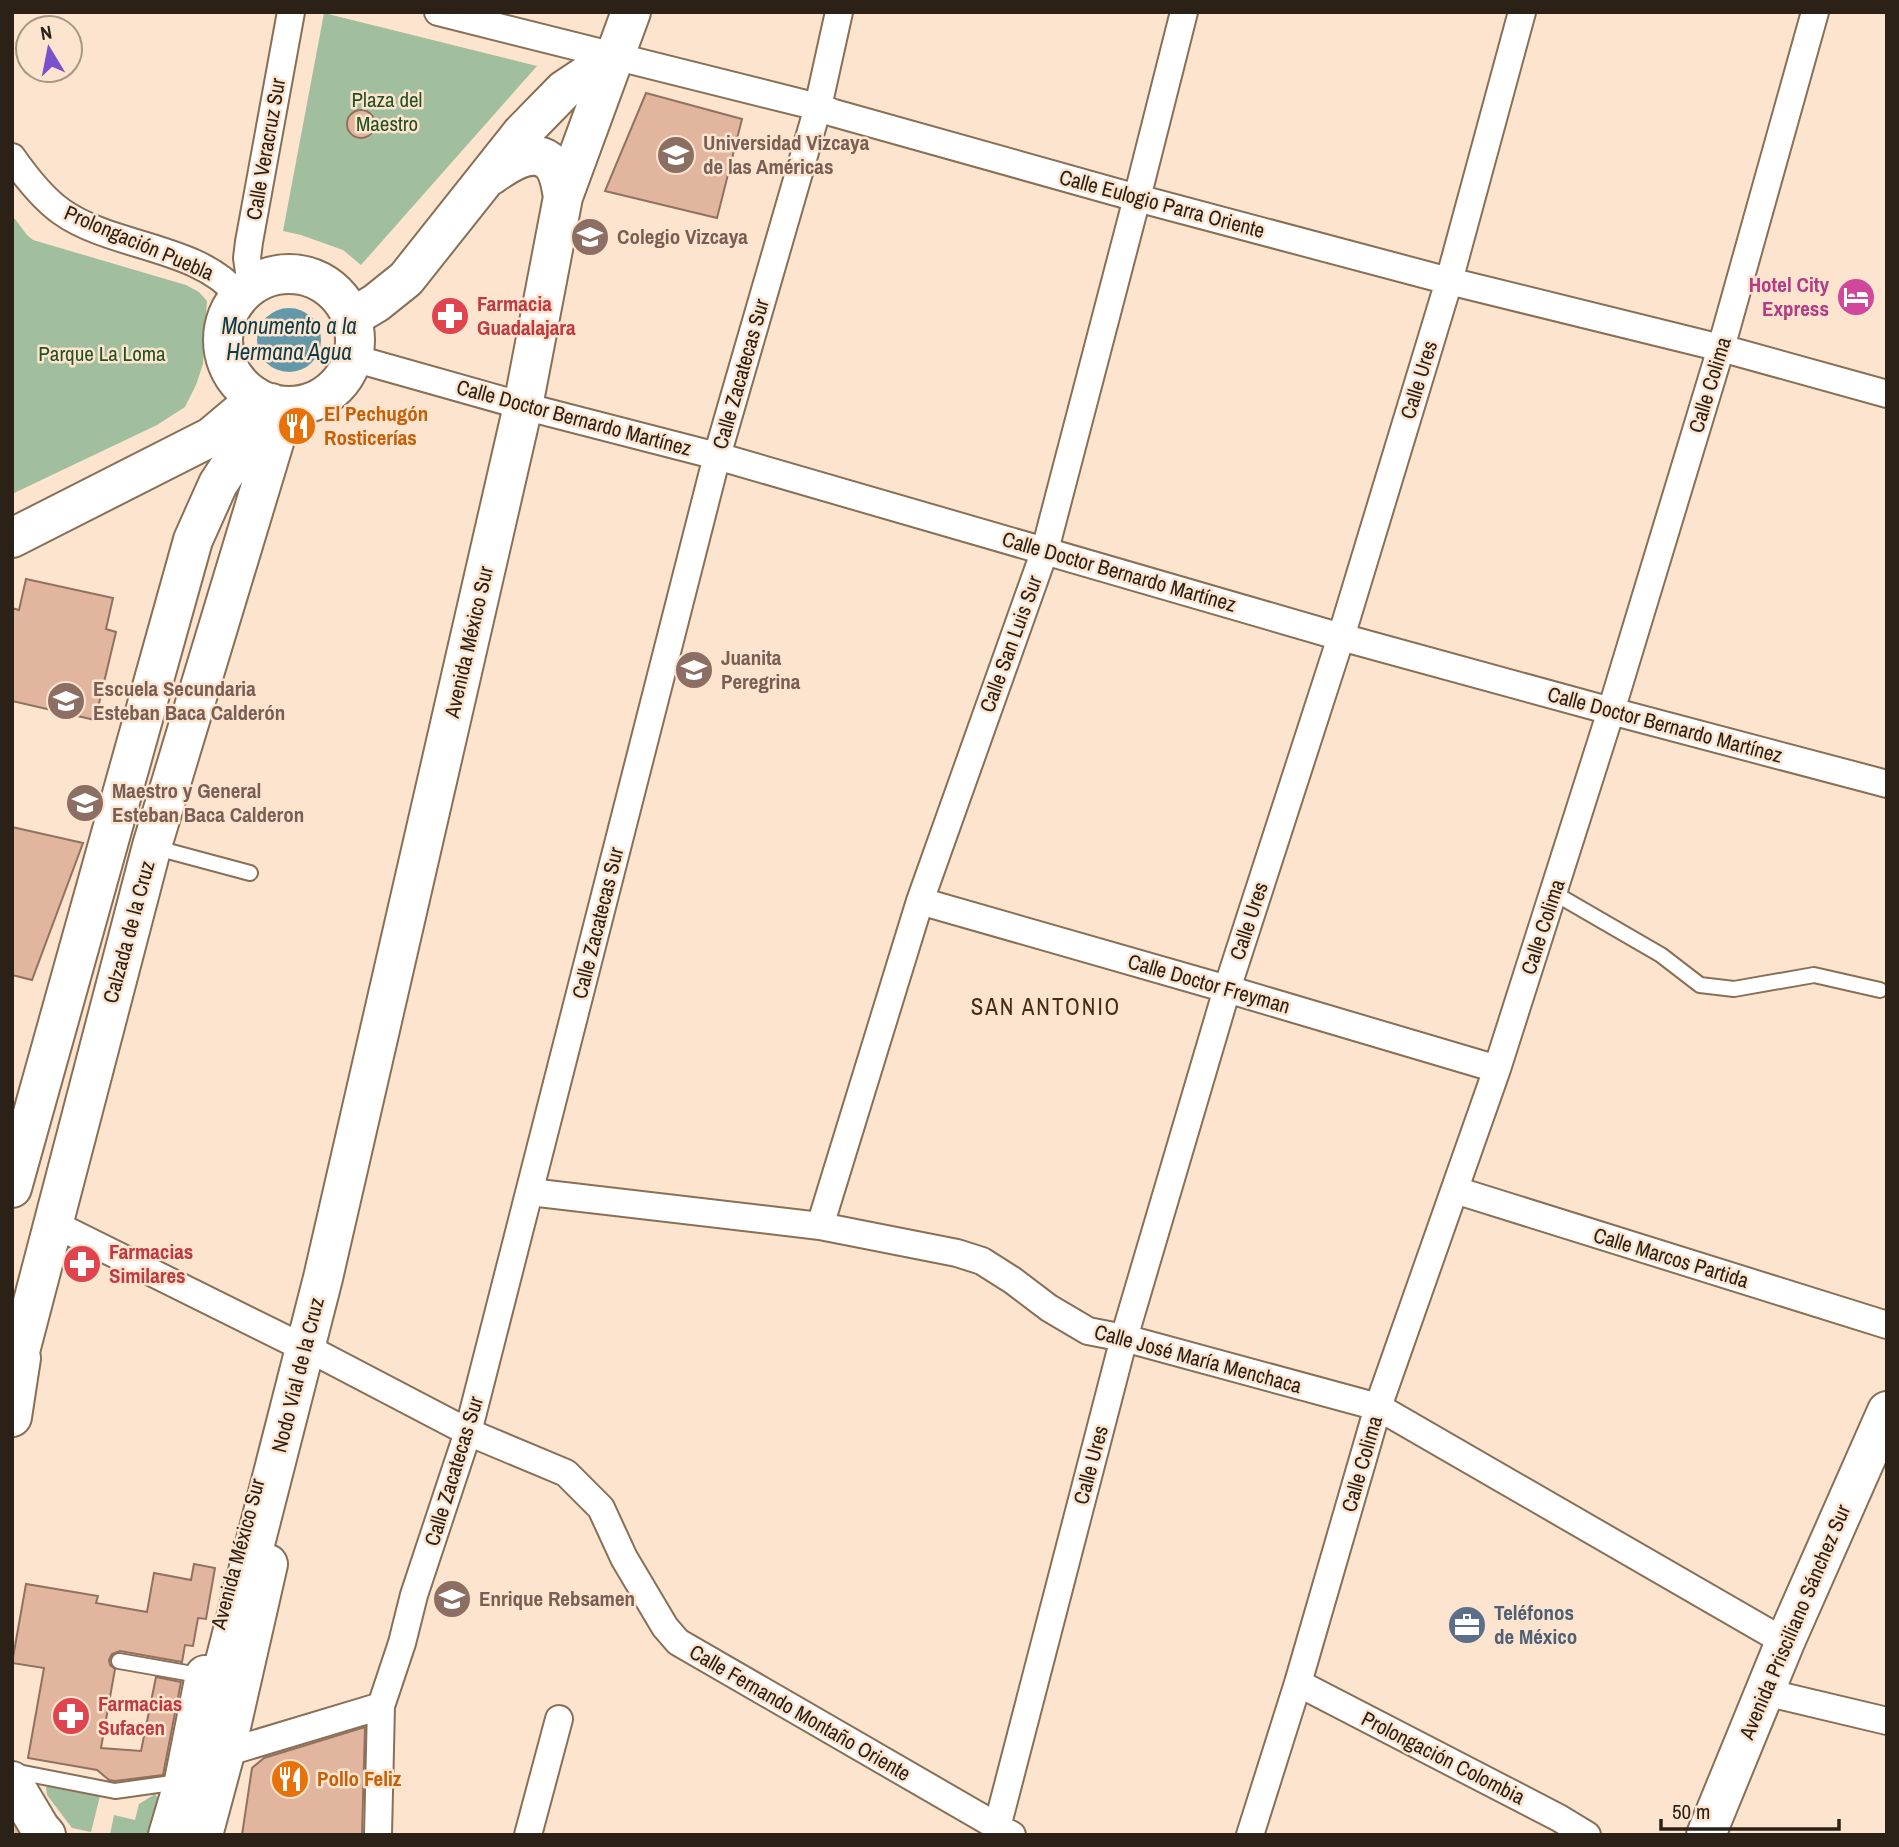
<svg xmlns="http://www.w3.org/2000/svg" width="1899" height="1847" viewBox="0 0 1899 1847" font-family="'Archivo Narrow',sans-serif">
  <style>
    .green { fill: #a1bf9f }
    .water { fill: #6398a9 }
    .building { fill: #e2b69e; stroke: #91715f; stroke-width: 2 }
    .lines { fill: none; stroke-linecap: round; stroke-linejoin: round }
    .primary-tunnel { stroke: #d2bda9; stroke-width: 38; stroke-dasharray: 38 19; stroke-linecap: butt }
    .lane-casing { stroke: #886f56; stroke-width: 18 }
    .street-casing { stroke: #886f56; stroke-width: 30 }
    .secondary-casing { stroke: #886f56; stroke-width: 42 }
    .primary-casing { stroke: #886f56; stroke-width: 42 }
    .lane { stroke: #fff; stroke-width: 14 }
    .street { stroke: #fff; stroke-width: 26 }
    .secondary { stroke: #fff; stroke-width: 38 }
    .primary { stroke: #fff; stroke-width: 38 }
    .labels { text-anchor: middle; stroke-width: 5; stroke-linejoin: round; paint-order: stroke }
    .park-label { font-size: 21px; fill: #245121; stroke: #fce4ce }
    .education-label { font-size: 21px; font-weight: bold; fill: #785e54; stroke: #fce4ce; text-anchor: start }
    .street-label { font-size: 21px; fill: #2b2116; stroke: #fce4ce }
    .hotel-label { font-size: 21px; font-weight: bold; fill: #b23c85; stroke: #fce4ce; text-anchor: end }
    .health-label { font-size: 21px; font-weight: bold; fill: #be3a42; stroke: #fce4ce; text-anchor: start }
    .food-label { font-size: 21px; font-weight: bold; fill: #c56008; stroke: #fce4ce; text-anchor: start }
    .service-label { font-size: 21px; font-weight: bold; fill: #4e5e75; stroke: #fce4ce; text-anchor: start }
    .water-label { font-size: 23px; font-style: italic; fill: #0a3c49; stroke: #fce4ce }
    .neighbourhood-label { font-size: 23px; letter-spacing: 2px; fill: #432d15; stroke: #fce4ce }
  </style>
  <rect width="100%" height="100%" fill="#fce4ce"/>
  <path class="green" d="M324,13L537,66L361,265L343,250L301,235L283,231Z
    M12,215L27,235L33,240L186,285L199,292L207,301L203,364L196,385L185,407L157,425L12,494Z
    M50,1785L100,1796L91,1832L72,1828L47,1795L46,1787Z
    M155,1794L163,1807L153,1835H110L114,1815L135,1820L139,1804Z"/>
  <path class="water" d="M257 340a32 32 0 1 1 64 0a32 32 0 1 1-64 0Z"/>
  <path class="building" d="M646,93L742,119L717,218L605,191Z
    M347 124a14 14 0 1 1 28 0a14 14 0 1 1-28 0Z
    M26,579L113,598L106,629L116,632L95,720L12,701V608L19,610Z
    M12,827L83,843L32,980L12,975Z
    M194,1564L215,1568L206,1619L198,1618L193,1646L185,1645L182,1662L120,1651L112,1654L109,1660L110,1665L115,1669L101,1748L141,1751L156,1677L181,1682L163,1775L115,1781L109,1780L97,1770L28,1758L44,1668L12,1663L26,1584L98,1596L96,1603L147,1612L154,1573L191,1580Z
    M365,1727L362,1835H242L252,1768L264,1758Z"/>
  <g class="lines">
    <path class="primary-tunnel" d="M12,1827L21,1835"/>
    <defs>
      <path id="lane" d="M153,847L250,873
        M1554,893L1661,955L1700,985L1734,989L1814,975L1880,990
        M119,1661L204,1676
        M13,1771L115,1791L179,1782"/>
      <path id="street" d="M438,12L818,107L834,113L1137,198L1449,281L1721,348L1887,394
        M12,157C26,177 42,198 62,212C113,248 200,246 239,296
        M251,286L247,258L249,242L291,12
        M353,358L523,406L717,456L1341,637L1611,711L1887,784
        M920,901L1227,989L1497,1069
        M1455,1190L1887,1325
        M530,1192L820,1226L957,1253L982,1261L1012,1280L1049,1308L1088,1331L1124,1338L1378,1407L1785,1642
        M52,1223L294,1343
        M820,1226L920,901L1045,550L1137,198L1184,12
        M317,1353L468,1432L566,1473L601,1508L624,1558L665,1627L678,1642L1012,1835
        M1298,1683L1559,1818L1587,1835
        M1765,1692L1887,1721
        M225,1753L381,1706
        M378,1835L381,1706L402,1643L414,1595L468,1432L717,456L818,107L839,12
        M528,1835L559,1719
        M995,1835L1124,1338L1227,989L1341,637L1449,281L1522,12
        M1250,1835L1298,1683L1378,1407L1497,1069L1611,711L1721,348L1815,12"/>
      <path id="secondary" d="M12,538L211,437L243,410L254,396
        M168,1835L184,1781L205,1675
        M203,1835L225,1753L268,1564
        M1706,1835L1785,1642L1887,1411"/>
      <path id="primary" d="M490,176C506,165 534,144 552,164C560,173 561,187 563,197
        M223 340a66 66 0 1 1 132 0a66 66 0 1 1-132 0Z
        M351,318L376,303L406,279L521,134L564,90L615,56
        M12,1188L193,540L218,484L271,403
        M12,1382L152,846L285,406
        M12,1417L21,1358
        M211,1716L323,1278L523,406L563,197L631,12
        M12,1781L40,1828L46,1835"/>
    </defs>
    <use href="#lane" class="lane-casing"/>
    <use href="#street" class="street-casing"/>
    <use href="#secondary" class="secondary-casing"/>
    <use href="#primary" class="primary-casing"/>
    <use href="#lane" class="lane"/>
    <use href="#street" class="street"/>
    <use href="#secondary" class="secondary"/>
    <use href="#primary" class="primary"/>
  </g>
  <defs>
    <symbol id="university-disc" viewBox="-11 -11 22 22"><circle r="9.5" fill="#8d6e63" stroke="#fce4ce"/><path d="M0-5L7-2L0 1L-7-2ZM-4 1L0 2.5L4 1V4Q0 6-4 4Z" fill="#fff"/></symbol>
    <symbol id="school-disc" viewBox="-11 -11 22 22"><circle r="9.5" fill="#8d6e63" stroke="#fce4ce"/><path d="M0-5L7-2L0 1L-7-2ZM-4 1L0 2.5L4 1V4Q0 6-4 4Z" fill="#fff"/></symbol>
    <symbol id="hotel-disc" viewBox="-11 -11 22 22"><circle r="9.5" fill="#d1479c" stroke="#fce4ce"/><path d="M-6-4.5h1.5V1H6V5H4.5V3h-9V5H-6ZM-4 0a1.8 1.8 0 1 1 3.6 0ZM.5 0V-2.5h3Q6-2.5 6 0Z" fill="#fff"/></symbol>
    <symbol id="pharmacy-disc" viewBox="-11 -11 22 22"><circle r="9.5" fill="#e0444e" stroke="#fce4ce"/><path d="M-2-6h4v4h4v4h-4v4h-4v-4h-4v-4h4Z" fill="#fff"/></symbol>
    <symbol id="restaurant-disc" viewBox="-11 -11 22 22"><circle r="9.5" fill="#e8710a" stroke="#fce4ce"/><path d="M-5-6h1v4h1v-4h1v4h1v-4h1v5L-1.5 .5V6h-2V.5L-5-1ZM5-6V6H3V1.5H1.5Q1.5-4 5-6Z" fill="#fff"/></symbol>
    <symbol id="office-disc" viewBox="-11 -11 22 22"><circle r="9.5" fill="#5c6f8a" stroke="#fce4ce"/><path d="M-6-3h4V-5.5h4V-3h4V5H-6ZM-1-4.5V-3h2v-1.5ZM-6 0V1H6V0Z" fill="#fff"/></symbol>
  </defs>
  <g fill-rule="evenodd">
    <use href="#university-disc" x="654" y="133" width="44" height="44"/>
    <use href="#school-disc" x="568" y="215" width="44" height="44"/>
    <use href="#hotel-disc" x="1834" y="275" width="44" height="44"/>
    <use href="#pharmacy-disc" x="428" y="294" width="44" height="44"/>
    <use href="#restaurant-disc" x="275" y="404" width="44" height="44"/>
    <use href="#school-disc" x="672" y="648" width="44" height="44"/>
    <use href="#school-disc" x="44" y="679" width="44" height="44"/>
    <use href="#school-disc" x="63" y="781" width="44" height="44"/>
    <use href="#pharmacy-disc" x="60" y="1242" width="44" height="44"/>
    <use href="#school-disc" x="430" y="1577" width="44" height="44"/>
    <use href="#office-disc" x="1445" y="1603" width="44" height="44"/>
    <use href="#pharmacy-disc" x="49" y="1694" width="44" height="44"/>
    <use href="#restaurant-disc" x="268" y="1757" width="44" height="44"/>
  </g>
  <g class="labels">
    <g class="park-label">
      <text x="387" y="107">Plaza del<tspan x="387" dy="24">Maestro</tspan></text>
      <text x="102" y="361">Parque La Loma</text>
    </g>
    <g class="education-label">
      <text x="703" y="150">Universidad Vizcaya<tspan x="703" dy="24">de las Américas</tspan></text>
      <text x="617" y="244">Colegio Vizcaya</text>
      <text x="721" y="665">Juanita<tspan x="721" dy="24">Peregrina</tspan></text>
      <text x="93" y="696">Escuela Secundaria<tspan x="93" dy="24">Esteban Baca Calderón</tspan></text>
      <text x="112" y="798">Maestro y General<tspan x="112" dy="24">Esteban Baca Calderon</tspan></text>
      <text x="479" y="1606">Enrique Rebsamen</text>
    </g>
    <g class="street-label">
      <text transform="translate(266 149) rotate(-80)" y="7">Calle Veracruz Sur</text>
      <text transform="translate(1162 204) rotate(15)" y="7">Calle Eulogio Parra Oriente</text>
      <text transform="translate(139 243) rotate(23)" y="7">Prolongación Puebla</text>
      <text transform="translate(741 374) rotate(-74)" y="7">Calle Zacatecas Sur</text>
      <text transform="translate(1419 380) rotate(-73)" y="7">Calle Ures</text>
      <text transform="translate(1710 385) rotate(-73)" y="7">Calle Colima</text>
      <text transform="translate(574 418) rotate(15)" y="7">Calle Doctor Bernardo Martínez</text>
      <text transform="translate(1119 572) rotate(16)" y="7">Calle Doctor Bernardo Martínez</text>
      <text transform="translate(469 642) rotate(-77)" y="7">Avenida México Sur</text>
      <text transform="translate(1011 644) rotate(-70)" y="7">Calle San Luis Sur</text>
      <text transform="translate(1665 725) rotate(15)" y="7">Calle Doctor Bernardo Martínez</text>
      <text transform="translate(1249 921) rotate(-72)" y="7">Calle Ures</text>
      <text transform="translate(598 923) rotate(-76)" y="7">Calle Zacatecas Sur</text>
      <text transform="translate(1543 927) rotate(-72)" y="7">Calle Colima</text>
      <text transform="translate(129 932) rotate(-75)" y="7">Calzada de la Cruz</text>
      <text transform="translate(1209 984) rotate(16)" y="7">Calle Doctor Freyman</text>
      <text transform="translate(1671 1258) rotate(17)" y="7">Calle Marcos Partida</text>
      <text transform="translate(1198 1359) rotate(15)" y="7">Calle José María Menchaca</text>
      <text transform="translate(298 1375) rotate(-76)" y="7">Nodo Vial de la Cruz</text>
      <text transform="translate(1362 1464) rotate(-74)" y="7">Calle Colima</text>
      <text transform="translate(1091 1465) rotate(-75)" y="7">Calle Ures</text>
      <text transform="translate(454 1471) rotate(-73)" y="7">Calle Zacatecas Sur</text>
      <text transform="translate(238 1554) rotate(-75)" y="7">Avenida México Sur</text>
      <text transform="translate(1795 1622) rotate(-67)" y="7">Avenida Prisciliano Sánchez Sur</text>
      <text transform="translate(800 1713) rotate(30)" y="7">Calle Fernando Montaño Oriente</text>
      <text transform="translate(1443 1758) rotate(27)" y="7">Prolongación Colombia</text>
    </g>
    <g class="hotel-label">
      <text x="1829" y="292">Hotel City<tspan x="1829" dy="24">Express</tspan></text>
    </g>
    <g class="health-label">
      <text x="477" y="311">Farmacia<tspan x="477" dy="24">Guadalajara</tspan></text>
      <text x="109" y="1259">Farmacias<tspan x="109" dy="24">Similares</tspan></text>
      <text x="98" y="1711">Farmacias<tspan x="98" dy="24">Sufacen</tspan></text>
    </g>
    <g class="food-label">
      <text x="324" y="421">El Pechugón<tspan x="324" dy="24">Rosticerías</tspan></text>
      <text x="317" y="1786">Pollo Feliz</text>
    </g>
    <g class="service-label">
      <text x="1494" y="1620">Teléfonos<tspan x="1494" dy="24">de México</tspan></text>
    </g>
    <g class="water-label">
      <text x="289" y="334">Monumento a la<tspan x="289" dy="26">Hermana Agua</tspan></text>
    </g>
    <g class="neighbourhood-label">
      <text x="1046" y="1015">SAN ANTONIO</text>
    </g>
  </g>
  <rect width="1899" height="1847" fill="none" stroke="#2b2116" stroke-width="28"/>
  <g transform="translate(49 49) rotate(350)"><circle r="33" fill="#fce4ce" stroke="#a89684" stroke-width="2"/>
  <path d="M0-5L12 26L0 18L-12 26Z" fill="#7952cb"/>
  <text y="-10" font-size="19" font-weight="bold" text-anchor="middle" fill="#2b2116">N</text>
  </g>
  <path d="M1661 1819v10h178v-10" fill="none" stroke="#2b2116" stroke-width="3.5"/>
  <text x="1672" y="1819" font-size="21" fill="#2b2116" stroke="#fce4ce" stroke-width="5" paint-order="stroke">50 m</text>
</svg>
